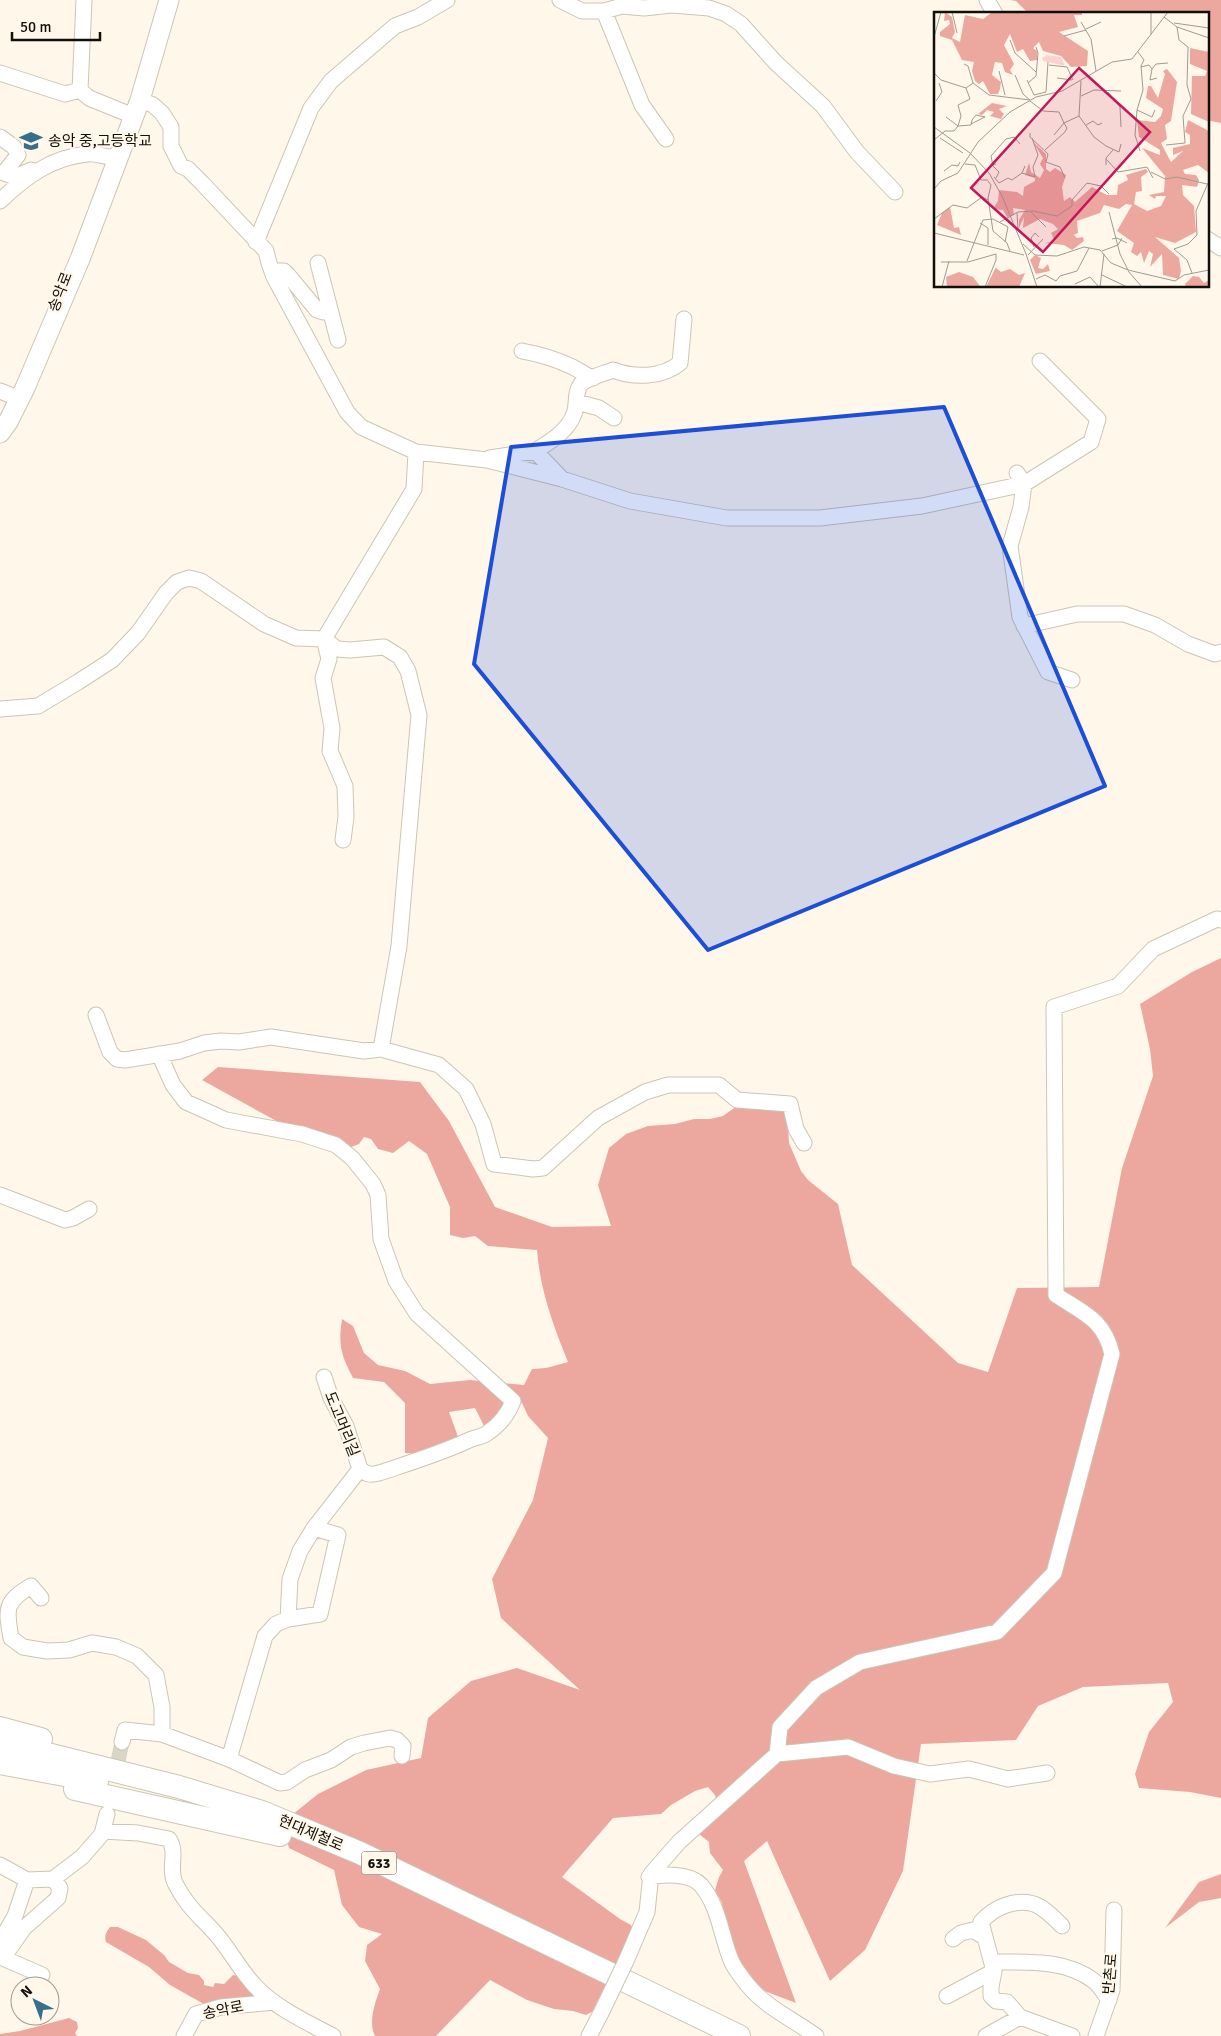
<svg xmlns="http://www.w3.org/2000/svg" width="1221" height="2036" viewBox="0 0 1221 2036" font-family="Signika,'Noto Sans KR',sans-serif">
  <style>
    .forest { fill: #eca89e }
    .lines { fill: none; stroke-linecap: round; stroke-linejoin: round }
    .minor-tunnel { stroke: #dbd5c8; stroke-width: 15; stroke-dasharray: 15 8; stroke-linecap: butt }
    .minor-casing { stroke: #ccc5b4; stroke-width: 17 }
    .major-casing { stroke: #ccc5b4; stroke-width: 21 }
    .highway-casing { stroke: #ccc5b4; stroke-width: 24 }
    .minor { stroke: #fff; stroke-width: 15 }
    .major { stroke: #fff; stroke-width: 19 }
    .highway { stroke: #fff; stroke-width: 22 }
    .minor-bridge-casing { stroke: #ccc5b4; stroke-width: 17; stroke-linecap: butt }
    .minor-bridge { stroke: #fff; stroke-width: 15 }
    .marked { fill: #1d4ed8; fill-opacity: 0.2; stroke: #1d4ed8; stroke-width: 4; stroke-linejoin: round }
    .labels { text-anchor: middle; stroke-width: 4.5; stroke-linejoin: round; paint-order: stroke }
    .shield { fill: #fff8ea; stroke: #59554c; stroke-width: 1 }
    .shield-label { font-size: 14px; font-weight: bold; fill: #120f09 }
    .poi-label { font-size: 15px; fill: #120f09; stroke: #fff8ea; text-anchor: start }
    .street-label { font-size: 15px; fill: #120f09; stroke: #fff8ea }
    .inset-road { fill: none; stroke: #a09b90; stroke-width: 1 }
    .view { fill: #c2185b; fill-opacity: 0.15; stroke: #c2185b; stroke-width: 2.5 }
    .inset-edge { fill: none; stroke: #120f09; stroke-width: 2.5 }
  </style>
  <rect width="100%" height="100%" fill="#fff8ea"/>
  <path class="forest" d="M1010,0H1221V123L1211,121L1207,122V14H1029L1016,1Z
    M1221,958V1798L1190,1792L1139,1788L1135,1774L1149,1732L1173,1702L1168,1683L1083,1687L1038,1706L1016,1740L921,1744L903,1871L865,1950L830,1981L767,1841L744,1861L796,2003L762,1990L739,1961L724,1922L722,1903L715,1890L719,1877L723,1870L710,1853L709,1842L699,1834L697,1827L691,1820L717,1803L715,1795L708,1787L695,1791L671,1805L661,1814L613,1818L562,1877L620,1919L631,1925L634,1930L592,2012L586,2015L573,2011L554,2009L527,2000L490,1980L436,2036H375C368,2022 375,2003 380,1989L365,1961L367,1945L382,1934L359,1927L342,1905L334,1870L289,1848L282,1823L318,1794L366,1770L421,1758L428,1718L471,1681L517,1668L580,1690L501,1618L492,1579L533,1500L548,1438L528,1416L522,1403L504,1408L485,1428L475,1408L449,1412L460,1442L418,1454L405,1453V1403L384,1382L353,1378C341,1355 338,1346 342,1319L353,1326L364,1353L378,1365L405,1371L430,1384L470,1380L524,1385L532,1369L546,1368L568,1362C553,1325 540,1290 537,1250L488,1246L475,1236L463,1238L450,1235V1207L427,1154L409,1141L393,1153L378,1149L371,1139L364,1137L359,1144L346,1149L291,1129L202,1080L218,1067L420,1082L449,1121L495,1207L552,1227L611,1226L598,1185L609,1148L626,1134L648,1126L675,1124L694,1119H710L723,1116L737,1106L777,1109L787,1112L789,1143L801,1171L808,1180L838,1204L852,1265L958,1363L988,1372L1017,1288L1099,1287L1122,1168L1153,1076L1150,1049L1140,1004L1192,972Z
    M1221,1874V1898L1199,1902L1165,1928L1199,1882Z
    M110,1927H118L146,1940L164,1955L169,1962L188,1973L199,1975L204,1981V1985L213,1987L215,1983L224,1984L233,1975L239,1976L257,1995L250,2003H202L170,1985L149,1967L106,1942C104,1936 106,1932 110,1927Z
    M69,2018L77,2022L78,2028L75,2033L77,2036H0V2034L20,2031Z"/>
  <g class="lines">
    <path class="minor-tunnel" d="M109,1805L122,1742"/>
    <defs>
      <path id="minor" d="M560,0L582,11H604L622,6L644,8L672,5L709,8L726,14L741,24L776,63L823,106L857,152L895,192
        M987,0L995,14
        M604,11L642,105L666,139
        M0,73L65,94L80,90L89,98L126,113
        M80,90L84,0
        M140,100L153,105L162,113L171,127V146L181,166L188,169L202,183L266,251L269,263L274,277L347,412L361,427L416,452L487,460L562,479L630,501L727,518H820L922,506L1024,484L1091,442L1098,419L1040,361
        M0,137L14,147L18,155L4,173L15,177L31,170
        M0,201C24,178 52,157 87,154C94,153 102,156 110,157
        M1207,239L1221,248
        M256,242L311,108L331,81L395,26L418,17L447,0
        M318,263L338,340
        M272,271H284L288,275L317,310L323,312L330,310
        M522,351C538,354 553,358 568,365C577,368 584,375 593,378
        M0,391L15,397
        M577,402L599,408L614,418
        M490,458L535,451
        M1017,473L1024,484L1021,507L1010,546L1020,617L1048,672L1072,680
        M562,479L535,451C550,442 568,431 574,414C578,404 574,393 581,384C588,377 604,374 613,370C634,378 662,378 680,363L684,319
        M1024,626L1077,614H1124L1155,625L1188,644L1215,654L1221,652
        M0,709L38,706L78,682L112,660L138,633L166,593L177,582L189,578L201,581L264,624L296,638L324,639L329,659L323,678L332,728L330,751L345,786L346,817L343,840
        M96,1015L110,1052L117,1059L125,1060L180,1051L204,1043L221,1041L239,1042L271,1037L364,1051L381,1049L439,1065L466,1089L483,1124L494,1164L533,1169L543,1168L598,1118L645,1092L668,1085H719L737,1100L790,1104L796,1129L804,1143
        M381,1049L399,946L419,715L408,671L400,657L384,647L350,650L337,649L324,639L414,489L416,452
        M159,1054L173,1085L186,1102L226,1120L302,1134L336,1145L352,1158L373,1184L378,1195L381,1239L396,1281L417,1314L513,1401C508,1415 498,1426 486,1434C481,1437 473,1438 467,1441C439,1454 409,1463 379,1473C371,1475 367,1475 360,1469
        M0,1195L65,1220L73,1218L89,1209
        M41,1598L31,1586C4,1602 6,1609 11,1638L23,1647L47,1651L69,1650L92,1643L116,1647L137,1656L156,1675L162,1707V1734
        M288,1619L290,1579L300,1551L314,1528
        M122,1742L125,1730L162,1734L229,1759L265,1636L276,1624L288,1619L320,1614L338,1535L314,1528L360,1469L346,1426L331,1398L324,1377
        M777,1754L848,1747L894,1766L930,1774L969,1769L1008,1779L1047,1773
        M229,1759L280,1783L287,1782L305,1770L331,1760L351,1747L364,1743L390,1738L397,1740L403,1746L402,1756
        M103,1831L138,1833L169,1839C178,1853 168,1868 175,1883C187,1907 199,1915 216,1934C230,1950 240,1970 255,1986C276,2008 306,2022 333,2036
        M0,1865L27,1880L53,1879L82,1857L102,1834L107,1814
        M649,1877C664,1874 690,1873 701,1885C719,1906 721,1936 731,1960C734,1968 741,1976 746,1983C766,2008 791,2018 816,2036
        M1062,1926C1054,1918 1045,1908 1034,1904C1015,1898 993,1908 981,1922L994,1971L991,1987V1996L996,2001L1007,2002L1020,2017L1072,2036
        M953,1939L961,1933L973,1930L984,1937
        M0,1942L15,1916L27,1880
        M626,1961L647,1912L651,1874L679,1842L777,1754L780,1727L816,1688L860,1662L997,1632L1054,1573L1112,1354C1104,1319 1083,1313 1056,1295L1054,1007L1118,986L1153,949L1217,919L1221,920
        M992,1962C1026,1962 1066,1959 1094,1981C1100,1986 1104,1993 1109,2000
        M42,1975L3,1958L24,1928L58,1898L60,1888L53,1879
        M947,1996L994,1971
        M184,2036L196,2014L221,2007L274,2002
        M589,2036L601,2013
        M986,2036L1020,2017
        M1096,2036L1112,1990L1114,1910"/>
      <path id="major" d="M0,433L8,422L25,388L80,259L140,100L169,0"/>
      <path id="highway" d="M0,1728L41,1739
        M0,1745L47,1754L179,1787L262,1812L360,1853L739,2036
        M0,1763L97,1781
        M75,1789L280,1835"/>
    </defs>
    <use href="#minor" class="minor-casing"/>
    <use href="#major" class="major-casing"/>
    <use href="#highway" class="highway-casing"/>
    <use href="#minor" class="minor"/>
    <use href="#major" class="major"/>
    <use href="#highway" class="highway"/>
    <defs>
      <path id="minor-bridge" d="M601,2013L626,1961"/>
    </defs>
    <use href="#minor-bridge" class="minor-bridge-casing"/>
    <use href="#minor-bridge" class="minor-bridge"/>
  </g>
  <path class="marked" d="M944,407L1105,786L708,950L474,664L511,447Z"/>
  <defs>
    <symbol id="school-bare" viewBox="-9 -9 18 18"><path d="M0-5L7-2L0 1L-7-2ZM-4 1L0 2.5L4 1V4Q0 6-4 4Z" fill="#376e89" stroke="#fff8ea" stroke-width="2.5" paint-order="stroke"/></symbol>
  </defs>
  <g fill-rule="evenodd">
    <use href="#school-bare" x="15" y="125" width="32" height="32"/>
  </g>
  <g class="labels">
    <rect class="shield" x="361.5" y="1851.5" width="35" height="23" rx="4"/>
    <g class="shield-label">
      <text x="379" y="1868">633</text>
    </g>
    <g class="poi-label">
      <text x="48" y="146">송악 중,고등학교</text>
    </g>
    <g class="street-label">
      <text transform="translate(60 292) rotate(-69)" y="5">송악로</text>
      <text transform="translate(342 1424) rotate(68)" y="5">도고머리길</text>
      <text transform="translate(311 1833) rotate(23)" y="5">현대제철로</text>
      <text transform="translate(1110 1974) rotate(-85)" y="5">반촌로</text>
      <text transform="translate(223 2010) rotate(-11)" y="5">송악로</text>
    </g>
  </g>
  <g transform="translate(934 12)">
    <rect width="275" height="275" fill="#fff8ea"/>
    <path d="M113,43L127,45L131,54L109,49L108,46Z" fill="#fed2cc"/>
    <path d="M11,0L18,5L21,20L18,26L26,30L31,3L49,7L57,1L148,0V3H140L144,15L125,20L154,39L153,54L137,55L127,44L109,39L105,30L99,36L103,39V48L96,49L89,37L83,40L76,22L70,33L80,52L76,58L79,63L71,60L68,51L61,50L58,63L67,70L66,77L64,82H56L49,69L45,72L41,69L38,59L40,50L28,48L18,28L6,24V20L16,12L15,8L10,9ZM256,36L275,40V110L257,102L258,64H271L273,59L256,52ZM233,57L243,70L237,109L231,113L233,127L227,131L237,150L249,139L239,143V136L256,132V123L251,120L254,108L275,119V161L264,153L249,158L251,162L262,163L265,168L263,175L248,173L249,183L260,194L262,220L241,231L221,225L245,246L247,259L245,267L229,263L228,242L216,255L219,242L215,239L210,251L207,240L203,244L197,240L200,231L183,219L198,193L192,192L185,197L170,193L166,201L143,209L144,221L140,223L143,226L149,225L150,229L138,238L130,233L111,231L121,229L117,221L124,217L119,212L106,207L89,216L90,205L85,216V208L91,198L79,196L80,203L73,205L69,198L59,197L64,189L65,178L83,180L89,184L90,175L101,169V166L91,163L95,151L97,160L106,166L110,158L106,152L109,146L99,130L112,142V157L116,160L121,156L132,163L128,175L130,189L136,185L141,190L158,175L173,183H183L184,173L194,168L192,163L212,157L214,160L207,165L208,179L202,180L200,192L213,199L227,194L232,184H222L221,187L215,183L230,180L231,164L208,136L226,143V138L205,125L203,108L221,110L227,104L229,97L212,86L214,74H217L224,86L231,62L229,59ZM58,91L73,94L65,97L70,102L67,107L56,104L60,100L53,98L48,103L44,102ZM16,195L20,216L25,215L27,223L3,213L8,201ZM101,243L107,246L104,256L109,257L114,252L116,259L102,262L96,248ZM63,253L62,256L67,260L76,257L85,263L91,261L85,275H52ZM25,260L39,265L46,274L13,275L12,265ZM259,264L265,265L270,271L275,268V275H252L251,272Z" fill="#eca89e"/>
    <path class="inset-road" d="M18,0L23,21M230,5L243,15L245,28L254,35L253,73L257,87L249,104L251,131L232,133M147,10L157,27L162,59M240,11L275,16M243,15L275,26M152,17L167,10M217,22V0M130,24L152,18M0,25L7,0M76,28L81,41L102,60M204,40L210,48L207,54L209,78L203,98L218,105L221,98M30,52L34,54L39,71M115,53L133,55L139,68M207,55L215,53L218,57L222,52L234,51M218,57L216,68L223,66M65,59L71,83M0,61L7,68L32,76L36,87L24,93L27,104L24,114L12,105M81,63L89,82L96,88M123,66L138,68M93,68L100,83L112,80L114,50M147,69L145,104L160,125L172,134L185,140L187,132M94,71L102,64L104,41L102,35M32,76L39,71L55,83L96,88M174,80L186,95L187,115M147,84L160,78L187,79M2,89L8,80L5,71M96,89L109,99L125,100L130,111L120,123M203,98L201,123L206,139M152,113L159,109L164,113L168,111M0,115L36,141L55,161L68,184L92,242M96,121V125L114,142L112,150L126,155L131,166M6,126L29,141M0,128L11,119H20L24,114L37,113L38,108L42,103L51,105L37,112M111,138L131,120L133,116L130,111L145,104M172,147L184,160L213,155L219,166M31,152L41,153L47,168H54M172,153V146L179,138M59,154L57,144L72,127L80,125L86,132M10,159L18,153L24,154L26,150M217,160L231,167L243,165L273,172M88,161L101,165L99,155L104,143L98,126M60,165L65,171L74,166L78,168L88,161L91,154M62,166L65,160L58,153L62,152M54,169L57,173L54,186L59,219L73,231L76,239M0,177L7,169L24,161L44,130L76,100L102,85L128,79L178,50L198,47L234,0M97,200L112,215M175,200L186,242L194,258M83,201L84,217M0,207L19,193L33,196L48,185L54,188M66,210L84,200L99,199L123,204L138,194V188L153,171L167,174L175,182M46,211L54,216V233M0,221L90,243M178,227L183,226L193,231M89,232L101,243L123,244L150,235L166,238L177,251L194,258L241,269L250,263L275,258M100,235L97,226L101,221L105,225M168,239L184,233L188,226M92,242L103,275M94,243L109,227M33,249L49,208L59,207L74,215L71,230M7,250H34L62,242V248L51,275M194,259L208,275M258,261L253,248L240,237L254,232L263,223L262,199L274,171M168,263L193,275M102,267L111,263L122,269L126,264L143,259L155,236M141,272L156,265L165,275M8,275L15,249M166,275L170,242"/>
    <path class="view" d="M145,56L216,120L109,240L37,176Z"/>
    <rect width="275" height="275" class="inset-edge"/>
  </g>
  <g transform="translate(35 2001) rotate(318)"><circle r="24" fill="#fff8ea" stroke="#a09b90"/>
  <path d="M0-4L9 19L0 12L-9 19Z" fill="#376e89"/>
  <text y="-8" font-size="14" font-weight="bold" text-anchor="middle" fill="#120f09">N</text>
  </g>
  <path d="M12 32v8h88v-8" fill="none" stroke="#120f09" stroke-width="2.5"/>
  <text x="20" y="32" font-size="15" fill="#120f09" stroke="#fff8ea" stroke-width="4" paint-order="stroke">50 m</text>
</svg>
